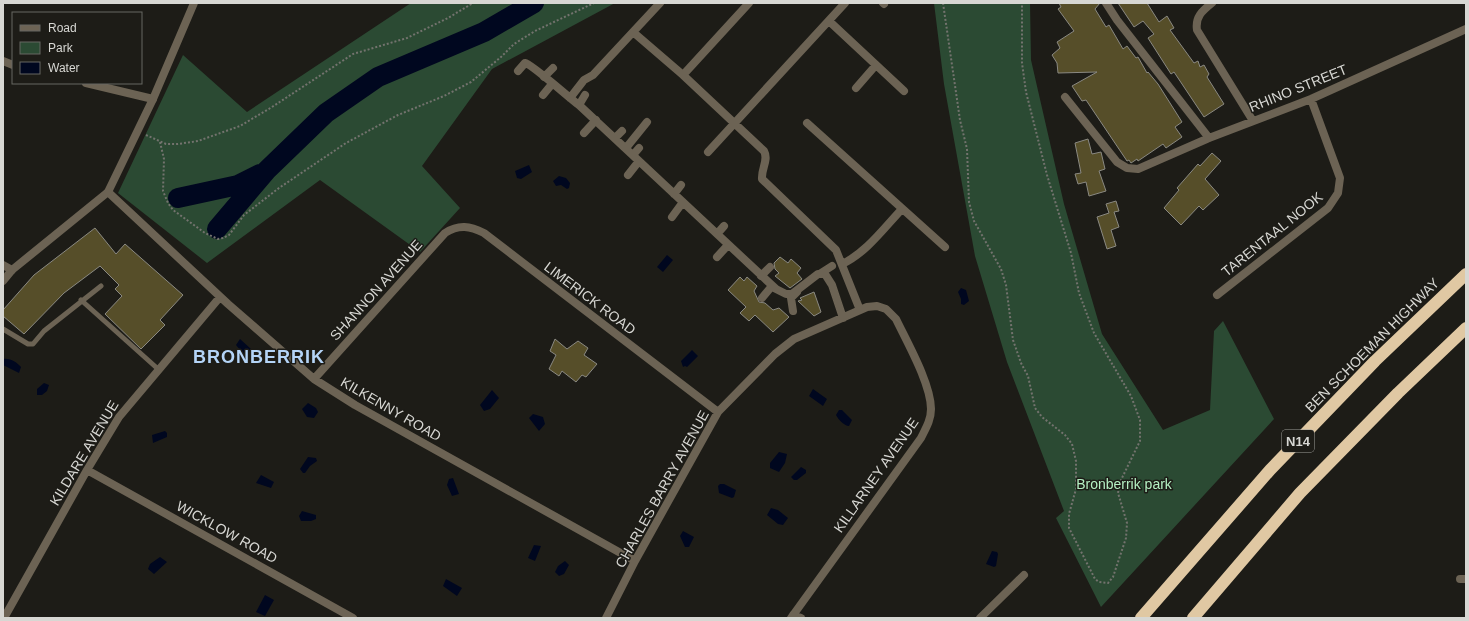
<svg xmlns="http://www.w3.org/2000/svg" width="1469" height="621" viewBox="0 0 1469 621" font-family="Arial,sans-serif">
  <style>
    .green { fill: #2b4a33 }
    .water { fill: #00071f }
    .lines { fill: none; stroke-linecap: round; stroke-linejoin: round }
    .river { stroke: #00071f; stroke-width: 20 }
    .building { fill: #564e29; stroke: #8a8982 }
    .path { stroke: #73736e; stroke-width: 2; stroke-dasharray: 2 2; stroke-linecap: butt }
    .service { stroke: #6c6354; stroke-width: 5 }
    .minor { stroke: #6c6354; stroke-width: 8 }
    .tertiary { stroke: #6c6354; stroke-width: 8 }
    .motorway { stroke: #e0c8a3; stroke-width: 12 }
    .labels { text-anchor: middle; stroke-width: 3; stroke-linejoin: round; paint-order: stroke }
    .shield { fill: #1d1c17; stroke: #9f9f9b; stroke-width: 1 }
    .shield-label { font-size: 13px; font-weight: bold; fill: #d7d7d3 }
    .street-label { font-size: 14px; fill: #d7d7d3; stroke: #1d1c17 }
    .park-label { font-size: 14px; fill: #b5f0c3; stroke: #1d1c17 }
    .district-label { font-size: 18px; font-weight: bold; letter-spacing: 1px; fill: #b4d4f7; stroke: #1d1c17 }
  </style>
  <rect width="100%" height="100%" fill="#1d1c17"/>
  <path class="green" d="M411,3H615L492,69L422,166L460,208L420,252L320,180L207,263L118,193L183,55L247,112Z
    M934,3H1030L1031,60L1064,204L1102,334L1163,430L1210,410L1214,331L1223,321L1274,419L1101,607L1056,518L1064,511L1007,362L975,256L944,84Z"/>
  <path class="water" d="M529,165L532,172L521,179L517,178L515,171Z
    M559,176L566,178L570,183L569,188L567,189L561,185L556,186L553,181Z
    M667,255L673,260L663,272L657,267Z
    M961,288L966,290L969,301L964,305L961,304V299L958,292Z
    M240,339L251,349L245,356L236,345Z
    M692,350L698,356L687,367L685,366L683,367L681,361Z
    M3,359C11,358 16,362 21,367L19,373L3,365Z
    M44,383L49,385L47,391L42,395H37V389Z
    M813,389L827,399L823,406L809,396Z
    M492,390L499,398L490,409L484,411L480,405Z
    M308,403L316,408L318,412L314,418L307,417L302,409Z
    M839,410H842L852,420L849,426C844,426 838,419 836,415Z
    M533,414L543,417L545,424L539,431L529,418Z
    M165,431L167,433V437L153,443L152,435Z
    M779,452L787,454L785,463L779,472L770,468V463Z
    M308,457L316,458L317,461L310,466L305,473H303L300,469Z
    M801,467L806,470V473L797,480H794L791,477Z
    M261,475L274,482L271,488L256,483Z
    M453,478L459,494L452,496L447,485L449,479Z
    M720,484H724L736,490L734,497L732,498L719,493L718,486Z
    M771,508L778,510L788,518L783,525L778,524L767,515Z
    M302,511L316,515V519L311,521H301L299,516Z
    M683,531L694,537L689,547H685L680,536Z
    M534,545L541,546L535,561L528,558Z
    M992,551L997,552L998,554L996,566L994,567L986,564Z
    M160,557L167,562L154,574L148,569L150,564Z
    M565,561L569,565L564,574L559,576L555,572L558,566Z
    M446,579L462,588L457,596L443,586Z
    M265,595L274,600L265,616L256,612Z"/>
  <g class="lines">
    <path class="river" d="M178,198L238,185L260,174
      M217,229L267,170L326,113L378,77L484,32L534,3"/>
  </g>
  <path class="building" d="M1059,3H1100L1095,9L1106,27L1109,25L1123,49L1127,46L1136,58L1138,57L1147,73L1148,72L1158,84L1182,122L1175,127L1182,137L1166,148L1163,144L1138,161L1137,159L1131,163L1129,160L1127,161L1086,100L1082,101L1072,86L1097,72L1058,73L1057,63L1052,55L1060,48L1057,42L1074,31L1058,9L1061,7Z
    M1118,3H1147L1159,22L1167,16L1174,28L1170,30L1194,63L1198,61L1200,67L1204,65L1209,74L1207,77L1224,104L1204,117L1174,72L1171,74L1148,38L1154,34L1143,21L1134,27Z
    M1088,139L1092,154L1101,152L1105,169L1099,171L1106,191L1089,196L1086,182L1078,184L1075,174L1081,173L1075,143Z
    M1212,153L1221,161L1205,179L1219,195L1203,210L1199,206L1181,225L1164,208L1179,190L1177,188L1198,164L1200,166Z
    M1116,201L1119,211L1114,212L1119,227L1111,230L1116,246L1107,249L1097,217L1109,213L1106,204Z
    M95,228L116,254L125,244L183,295L160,320L165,325L141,349L105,314L122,296L115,289L119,285L100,266L64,293L24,334L3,316V310L34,275Z
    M780,257L788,263L791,259L801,268L797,273L802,279L790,288L775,276L779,273L775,269L774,263Z
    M740,277L744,281L747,277L757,286L754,291L759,302L765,303L773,310L779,308L789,317L773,332L755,315L749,321L740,313L746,307L728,290Z
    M814,292L821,312L814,316L798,301L802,300L800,298Z
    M555,339L567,349L578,341L588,348L584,355L597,364L586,377L582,375L576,382L562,371L559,376L549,369L556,355L550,351Z"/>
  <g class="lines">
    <path class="path" d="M943,3L960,120L967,149L969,202L974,221L1001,269L1006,285L1013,340L1021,363L1028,376L1035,408L1042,417L1065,435L1072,444L1076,461V489L1069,514V528L1095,579L1099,582L1108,583L1113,577L1126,538L1127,523L1118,493L1120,482L1140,441V420L1131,396L1094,333L1079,293L1071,253L1047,175L1026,92L1022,63V3
      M146,135L166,144H178L198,141L240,126L272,107L353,54L407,38L448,18L473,3
      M160,142L164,159L163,191L168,203L173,210L205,233L218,239L223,238L229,235L244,215L279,188L346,143L398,115L444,96L471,82L501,57L514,44L535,31L594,3"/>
    <path class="service" d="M81,300L158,369
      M3,329L28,344H33L44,331L101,286"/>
    <path class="minor" d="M883,3L884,4
      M1106,3L1117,20L1209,138
      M1212,3C1202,11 1195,17 1197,30L1253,121
      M829,21L904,91
      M633,32L683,75L764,151C769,160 761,169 762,179L836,250L860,310
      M3,61L13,65
      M518,71L525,63C532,64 569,98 579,105L776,289L786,294H792L818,274H825L832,285L843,318
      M683,75L749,3
      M544,77L553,68
      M86,83L153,99
      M856,88L876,65
      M543,95L552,84
      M1065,97L1117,162L1127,168L1138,169L1209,138L1311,99L1466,29
      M570,98L584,80L593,75L660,3
      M579,105L585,95
      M807,123L945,247
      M584,133L596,120
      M615,138L622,131
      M626,148L647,122
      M708,152L845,3
      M633,155L639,148
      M628,175L639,161
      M108,192L228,304L314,379L355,405L635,561
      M674,194L681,185
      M672,217L683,202
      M717,234L724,226
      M717,257L728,245
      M842,264C866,253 884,228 902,209
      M3,265L12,270
      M821,273L832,266
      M761,276L770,267
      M1217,295L1328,208L1338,193L1340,178L1311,99
      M762,298L772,286
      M793,311L791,298L797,292
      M314,379L445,233C459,224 470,226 484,233L718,412
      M87,470L353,618
      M1460,579H1466
      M793,615L801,618
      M4,618L87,470L119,417L220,297
      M606,618L635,561L718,412L775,354L794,339L867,307L877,306L886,309L896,319C907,342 931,384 931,409C931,420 926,428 921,438L791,618
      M980,618L1024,575"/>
    <path class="tertiary" d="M3,281L12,270L108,192L153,99L194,3"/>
    <path class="motorway" d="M1141,618L1270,470L1375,361L1466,274
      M1193,618L1300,493L1398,393L1466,328"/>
  </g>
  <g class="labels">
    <rect class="shield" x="1282" y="430" width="32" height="22" rx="3"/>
    <g class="shield-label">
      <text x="1298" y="446">N14</text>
    </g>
    <g class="street-label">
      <text transform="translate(1298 88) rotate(-22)" y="5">RHINO STREET</text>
      <text transform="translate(1272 234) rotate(-39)" y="5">TARENTAAL NOOK</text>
      <text transform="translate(376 290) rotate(-48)" y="5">SHANNON AVENUE</text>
      <text transform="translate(590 298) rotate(37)" y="5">LIMERICK ROAD</text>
      <text transform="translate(1372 345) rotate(-45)" y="5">BEN SCHOEMAN HIGHWAY</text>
      <text transform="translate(391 409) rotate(30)" y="5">KILKENNY ROAD</text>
      <text transform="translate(84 453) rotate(-59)" y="5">KILDARE AVENUE</text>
      <text transform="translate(876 475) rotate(-55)" y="5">KILLARNEY AVENUE</text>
      <text transform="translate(662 489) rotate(-61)" y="5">CHARLES BARRY AVENUE</text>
      <text transform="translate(227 532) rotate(29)" y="5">WICKLOW ROAD</text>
    </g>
    <g class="park-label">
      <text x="1124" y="489">Bronberrik park</text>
    </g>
    <g class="district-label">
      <text x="259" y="363">BRONBERRIK</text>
    </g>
  </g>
  <rect width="1469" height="621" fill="none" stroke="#d7d7d3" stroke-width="8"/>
  <rect x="12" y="12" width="130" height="72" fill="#1d1c17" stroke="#676762"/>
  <rect x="20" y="25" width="20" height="6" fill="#6c6354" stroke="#676762"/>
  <text x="48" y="32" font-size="12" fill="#d7d7d3">Road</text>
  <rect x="20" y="42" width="20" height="12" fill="#2b4a33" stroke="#676762"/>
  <text x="48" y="52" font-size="12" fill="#d7d7d3">Park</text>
  <rect x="20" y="62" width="20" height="12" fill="#00071f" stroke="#676762"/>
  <text x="48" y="72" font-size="12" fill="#d7d7d3">Water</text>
</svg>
